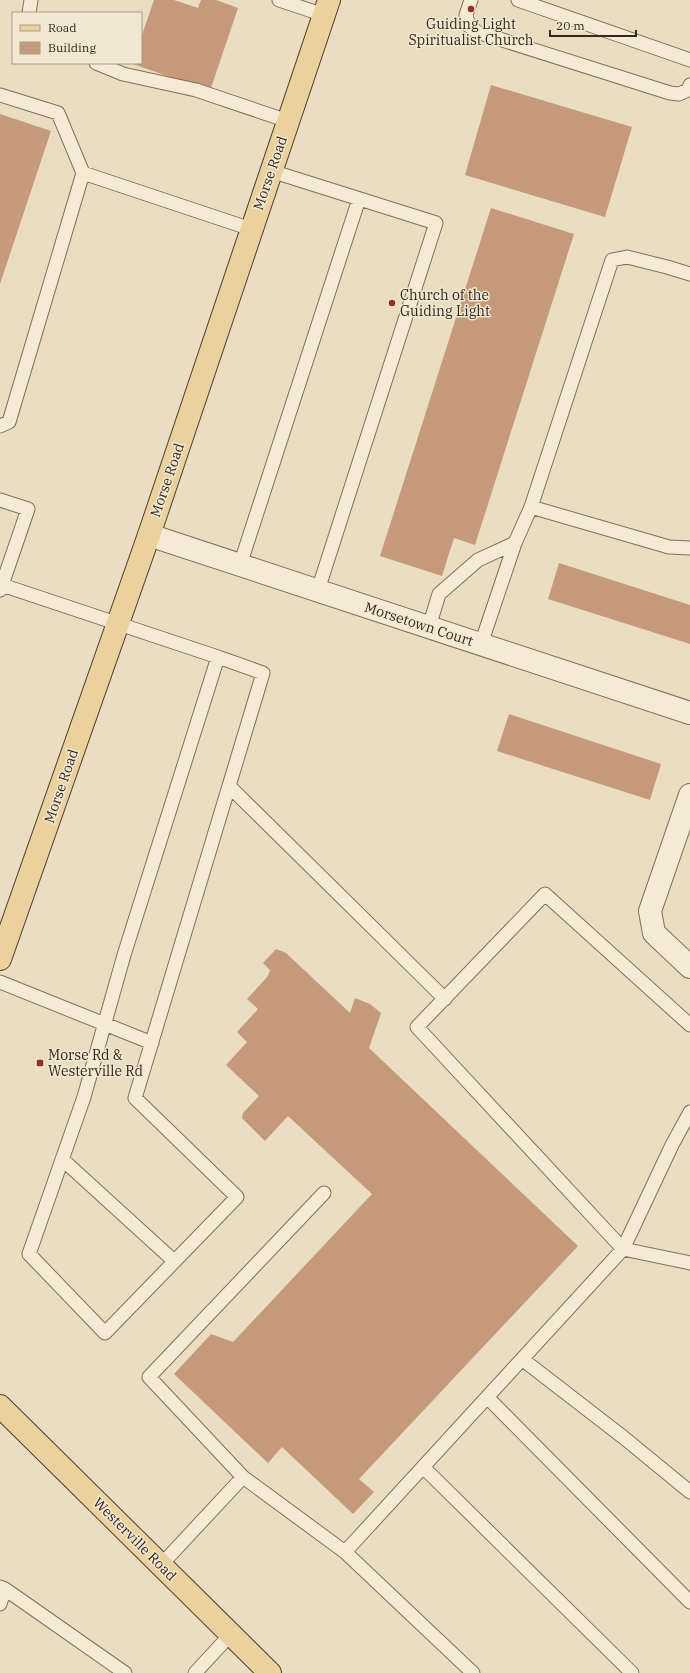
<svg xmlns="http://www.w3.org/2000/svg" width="690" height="1673" viewBox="0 0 690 1673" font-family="'IBM Plex Serif',serif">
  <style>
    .building { fill: #c5997b }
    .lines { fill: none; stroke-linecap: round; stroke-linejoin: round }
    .lane-casing { stroke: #826f5b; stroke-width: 15 }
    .street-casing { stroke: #826f5b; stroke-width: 24 }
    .primary-casing { stroke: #503e2f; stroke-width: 24 }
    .lane { stroke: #f5ebd5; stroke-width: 13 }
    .street { stroke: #f5ebd5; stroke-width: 22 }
    .primary { stroke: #ead19d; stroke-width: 22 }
    .poi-dot { fill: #8c3032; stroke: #f2e8d1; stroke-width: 1.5 }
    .labels { text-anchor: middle; stroke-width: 3; stroke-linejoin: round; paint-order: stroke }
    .poi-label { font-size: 14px; fill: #33281e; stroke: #f2e8d1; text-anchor: start }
    .street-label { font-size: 14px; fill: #33281e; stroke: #f2e8d1 }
  </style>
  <rect width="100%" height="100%" fill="#eaddc2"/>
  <path class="building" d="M154,0H174L198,8L201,0H216L238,8L210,91L130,63H141V38Z
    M491,85L632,127L605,217L465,175Z
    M0,114L51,131L0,284Z
    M491,208L574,234L475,545L454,538L442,576L380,556Z
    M559,563L690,605V644L548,599Z
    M509,714L661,764L650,800L497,751Z
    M276,949L286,953L350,1013L355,998L370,1004L381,1013L369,1048L578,1246L359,1479L374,1492L353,1514L282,1447L268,1463L174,1374L211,1334L233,1342L372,1194L288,1116L265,1141L242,1118L243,1113L259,1096L226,1065L247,1042L237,1032L258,1009L247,999L268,976L270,970L263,963Z"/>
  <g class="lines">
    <defs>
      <path id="lane" d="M279,0L324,15
        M471,0L466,15L469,26L477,32L670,93L679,94L688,90L690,85
        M518,0L690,60
        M29,13L31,0
        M96,63L123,74L196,90L288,121
        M0,95L58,113L83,173L9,422L0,426
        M271,171L436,223L318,590
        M83,173L251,229
        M0,500L28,509L2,585
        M531,507L669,547L690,548
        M240,565L359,199
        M0,590L2,585L218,657L124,955L84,1097L29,1254L105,1333L237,1197L135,1098L229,786L445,999
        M429,627L439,594L478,560L515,543L531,507L612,260L627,257L667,267L690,274
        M481,644L515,543
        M218,657L263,673L229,786
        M0,982L152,1043
        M690,1025L545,894L417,1027L623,1249L690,1263
        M62,1159L174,1261
        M324,1193L149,1377L243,1477L345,1552
        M522,1359L623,1437L690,1492
        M487,1397L690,1602
        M423,1467L632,1673
        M161,1565L243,1477
        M0,1587L5,1589L125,1673
        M0,1604L5,1589
        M195,1673L231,1634
        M473,1673L345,1552L623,1249L672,1145L690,1112"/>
      <path id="street" d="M149,535L690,713
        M690,795L650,911L654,933L690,967"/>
      <path id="primary" d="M0,959L149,535L329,0
        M0,1406L270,1673"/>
    </defs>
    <use href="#lane" class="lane-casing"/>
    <use href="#street" class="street-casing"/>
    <use href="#primary" class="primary-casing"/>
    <use href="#lane" class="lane"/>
    <use href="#street" class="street"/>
    <use href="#primary" class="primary"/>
  </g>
  <g class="poi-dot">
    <circle cx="471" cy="9" r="4"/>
    <circle cx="392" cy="303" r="4"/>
    <rect x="36" y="1059" width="8" height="8" rx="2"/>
  </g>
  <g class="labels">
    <g class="poi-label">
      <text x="471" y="29" text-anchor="middle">Guiding Light<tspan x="471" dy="16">Spiritualist Church</tspan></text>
      <text x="400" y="300">Church of the<tspan x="400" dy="16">Guiding Light</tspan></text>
      <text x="48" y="1060">Morse Rd &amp;<tspan x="48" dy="16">Westerville Rd</tspan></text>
    </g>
    <g class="street-label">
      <text transform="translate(270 173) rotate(-71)" y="5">Morse Road</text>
      <text transform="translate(167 480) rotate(-71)" y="5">Morse Road</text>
      <text transform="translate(419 624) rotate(18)" y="5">Morsetown Court</text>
      <text transform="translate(61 786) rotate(-71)" y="5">Morse Road</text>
      <text transform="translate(135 1539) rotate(45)" y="5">Westerville Road</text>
    </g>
  </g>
  <rect x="12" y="12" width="130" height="52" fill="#f2e8d1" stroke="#a69b89"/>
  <rect x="20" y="25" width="20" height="6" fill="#ead19d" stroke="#a69b89"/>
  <text x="48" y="32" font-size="12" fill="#33281e">Road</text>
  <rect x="20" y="42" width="20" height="12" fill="#c5997b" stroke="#a69b89"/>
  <text x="48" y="52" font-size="12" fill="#33281e">Building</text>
  <path d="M550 30v6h86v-6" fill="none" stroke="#33281e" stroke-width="2"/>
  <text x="556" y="30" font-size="12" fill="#33281e" stroke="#f2e8d1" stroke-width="3" paint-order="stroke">20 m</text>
</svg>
